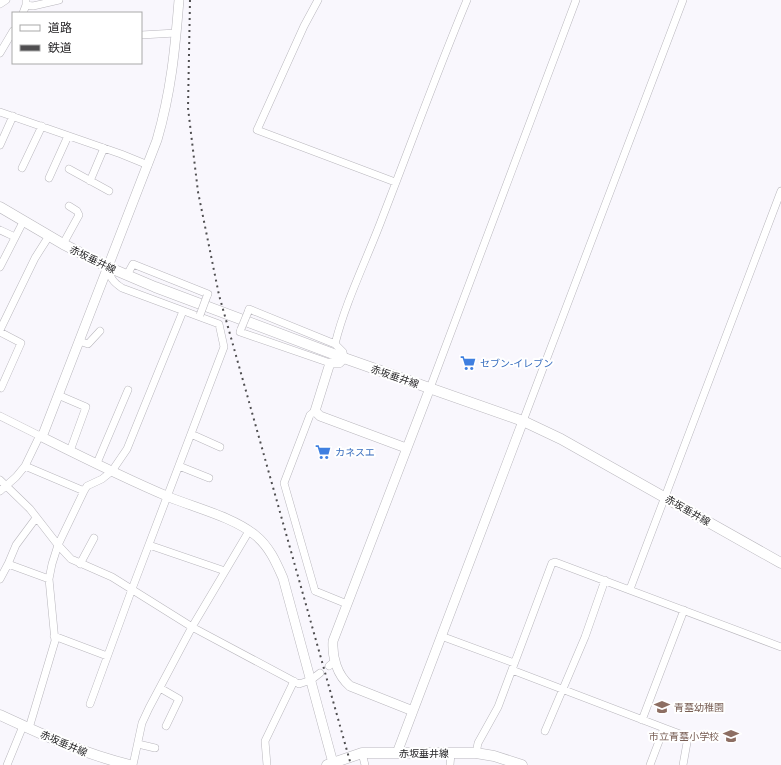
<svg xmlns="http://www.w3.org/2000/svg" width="781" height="765" viewBox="0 0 781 765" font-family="'Open Sans','Noto Sans JP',sans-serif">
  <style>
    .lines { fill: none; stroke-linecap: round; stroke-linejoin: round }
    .minor-casing { stroke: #b9b7bd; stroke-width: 8 }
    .tertiary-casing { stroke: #b9b7bd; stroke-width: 10 }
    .secondary-casing { stroke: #b9b7bd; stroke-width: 11 }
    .minor { stroke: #fff; stroke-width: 7 }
    .tertiary { stroke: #fff; stroke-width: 9 }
    .secondary { stroke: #fff; stroke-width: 10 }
    .rail { stroke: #4f4e50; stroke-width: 2; stroke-dasharray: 2 4; stroke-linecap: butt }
    .minor-bridge-casing { stroke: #b9b7bd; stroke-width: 8; stroke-linecap: butt }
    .minor-bridge { stroke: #fff; stroke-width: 7 }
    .labels { text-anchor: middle; stroke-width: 4; stroke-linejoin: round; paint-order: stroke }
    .street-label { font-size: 10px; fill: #282729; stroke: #fff }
    .shop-label { font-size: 10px; fill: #366cbe; stroke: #fff; text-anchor: start }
    .education-label { font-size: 10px; fill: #785e54; stroke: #fff; text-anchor: start }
  </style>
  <rect width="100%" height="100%" fill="#f9f7fd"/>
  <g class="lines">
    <defs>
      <path id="minor" d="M318,0L304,26L257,130L395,182
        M0,4L6,0
        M26,5L33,6L59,0
        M23,13L26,5V0
        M141,35L176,33
        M0,53L13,31
        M0,112L121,154L148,165
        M0,145L13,116
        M22,168L42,126
        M69,169L109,191
        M49,178L68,136
        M90,181L104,148
        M0,230L15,237
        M63,244L79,215L77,211L69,206
        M0,267L23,222
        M127,275L133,264L208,294L207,296
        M248,312L249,309L335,344L343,352L344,358
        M241,329L240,332L330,363
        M0,330L35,258L49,236
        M0,332L21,343L1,388
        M79,341L88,344L100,331
        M335,344C346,300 367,259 383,216C411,144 437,72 467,0
        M430,388L576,0
        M58,395L86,407L70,451
        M315,411L310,415L284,483L315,591L347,604
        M0,416L42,437
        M523,421L683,0
        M191,434L220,447
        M97,463L128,390
        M25,466L84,491L58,545L52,564L49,579L55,641L29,728
        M179,466L209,478
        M0,480L30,509L58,545L71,559L112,577L192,627L299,684L311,680L320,673
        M0,491L16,477L25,466L40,435
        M84,491L87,486L102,479L112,471L127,449L183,311
        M149,545L225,571
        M8,564L16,545L36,518
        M80,564L94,538
        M0,579L8,564L49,579
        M630,589L781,191
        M54,636L107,656
        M441,636L514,663
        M329,666L335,661
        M512,670L664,728L650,765
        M160,688L179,699L166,726
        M90,704L132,589L224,347L219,324L122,288C113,282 110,278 108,267
        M642,720L684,610
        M664,728L688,737L683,765
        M545,731L585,637L605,580
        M138,744L155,748
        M362,753L365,765
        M476,753L478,743L498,707L552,563L555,562L781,647
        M7,765L23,726
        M133,765L142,723L149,708L192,627L249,531
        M267,765L265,741L294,681
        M450,765L451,753"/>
      <path id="tertiary" d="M179,0C175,50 171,92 157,140L42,437C84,458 126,479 169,497C196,508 233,517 255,535C269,546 276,562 283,578L333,763
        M344,358L339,363H330L315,411L320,416L406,448
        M413,711L350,686C337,675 332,657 333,641L430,388
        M397,753L523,421"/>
      <path id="secondary" d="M0,207L63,244L108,267L155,287L344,358L523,421L561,439L781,563
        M0,715C43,735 84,754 130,765
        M327,765L362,753H476L494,756L522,765"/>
    </defs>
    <use href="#minor" class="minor-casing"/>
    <use href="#tertiary" class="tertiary-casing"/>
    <use href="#secondary" class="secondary-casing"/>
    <use href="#minor" class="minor"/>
    <use href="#tertiary" class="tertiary"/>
    <use href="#secondary" class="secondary"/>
    <path class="rail" d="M190,0L188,108L198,192L219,295L351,765"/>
    <defs>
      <path id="minor-bridge" d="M200,315L207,296
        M241,329L248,312"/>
    </defs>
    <use href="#minor-bridge" class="minor-bridge-casing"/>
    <use href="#minor-bridge" class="minor-bridge"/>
  </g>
  <defs>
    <symbol id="supermarket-bare" viewBox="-9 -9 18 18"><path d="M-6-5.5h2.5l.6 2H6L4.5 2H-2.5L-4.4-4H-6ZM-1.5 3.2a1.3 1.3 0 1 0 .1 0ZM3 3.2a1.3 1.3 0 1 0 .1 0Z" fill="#3f7fe0" stroke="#fff" stroke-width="2.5" paint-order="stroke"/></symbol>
    <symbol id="school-bare" viewBox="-9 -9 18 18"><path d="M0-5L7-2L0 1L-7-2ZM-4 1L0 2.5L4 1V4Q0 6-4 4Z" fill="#8d6e63" stroke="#fff" stroke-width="2.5" paint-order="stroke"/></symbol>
  </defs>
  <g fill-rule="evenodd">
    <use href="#supermarket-bare" x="457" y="352" width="22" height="22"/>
    <use href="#supermarket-bare" x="312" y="441" width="22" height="22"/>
    <use href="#school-bare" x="651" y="696" width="22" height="22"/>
    <use href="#school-bare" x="720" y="725" width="22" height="22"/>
  </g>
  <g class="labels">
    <g class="street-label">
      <text transform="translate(93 259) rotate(26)" y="4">赤坂垂井線</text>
      <text transform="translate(395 376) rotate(19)" y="4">赤坂垂井線</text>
      <text transform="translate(688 510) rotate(30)" y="4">赤坂垂井線</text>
      <text transform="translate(64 743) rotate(23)" y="4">赤坂垂井線</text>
      <text x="424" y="757">赤坂垂井線</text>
    </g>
    <g class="shop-label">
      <text x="480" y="367">セブン-イレブン</text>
      <text x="335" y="456">カネスエ</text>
    </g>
    <g class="education-label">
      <text x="674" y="711">青墓幼稚園</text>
      <text x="719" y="740" text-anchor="end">市立青墓小学校</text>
    </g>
  </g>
  <rect x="12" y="12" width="130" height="52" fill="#ffffff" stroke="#a9a9a9"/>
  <rect x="20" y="25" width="20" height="6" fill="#ffffff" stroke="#a9a9a9"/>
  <text x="48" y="32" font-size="12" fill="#282729">道路</text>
  <rect x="20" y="45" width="20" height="6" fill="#4f4e50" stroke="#a9a9a9"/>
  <text x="48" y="52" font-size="12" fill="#282729">鉄道</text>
</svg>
